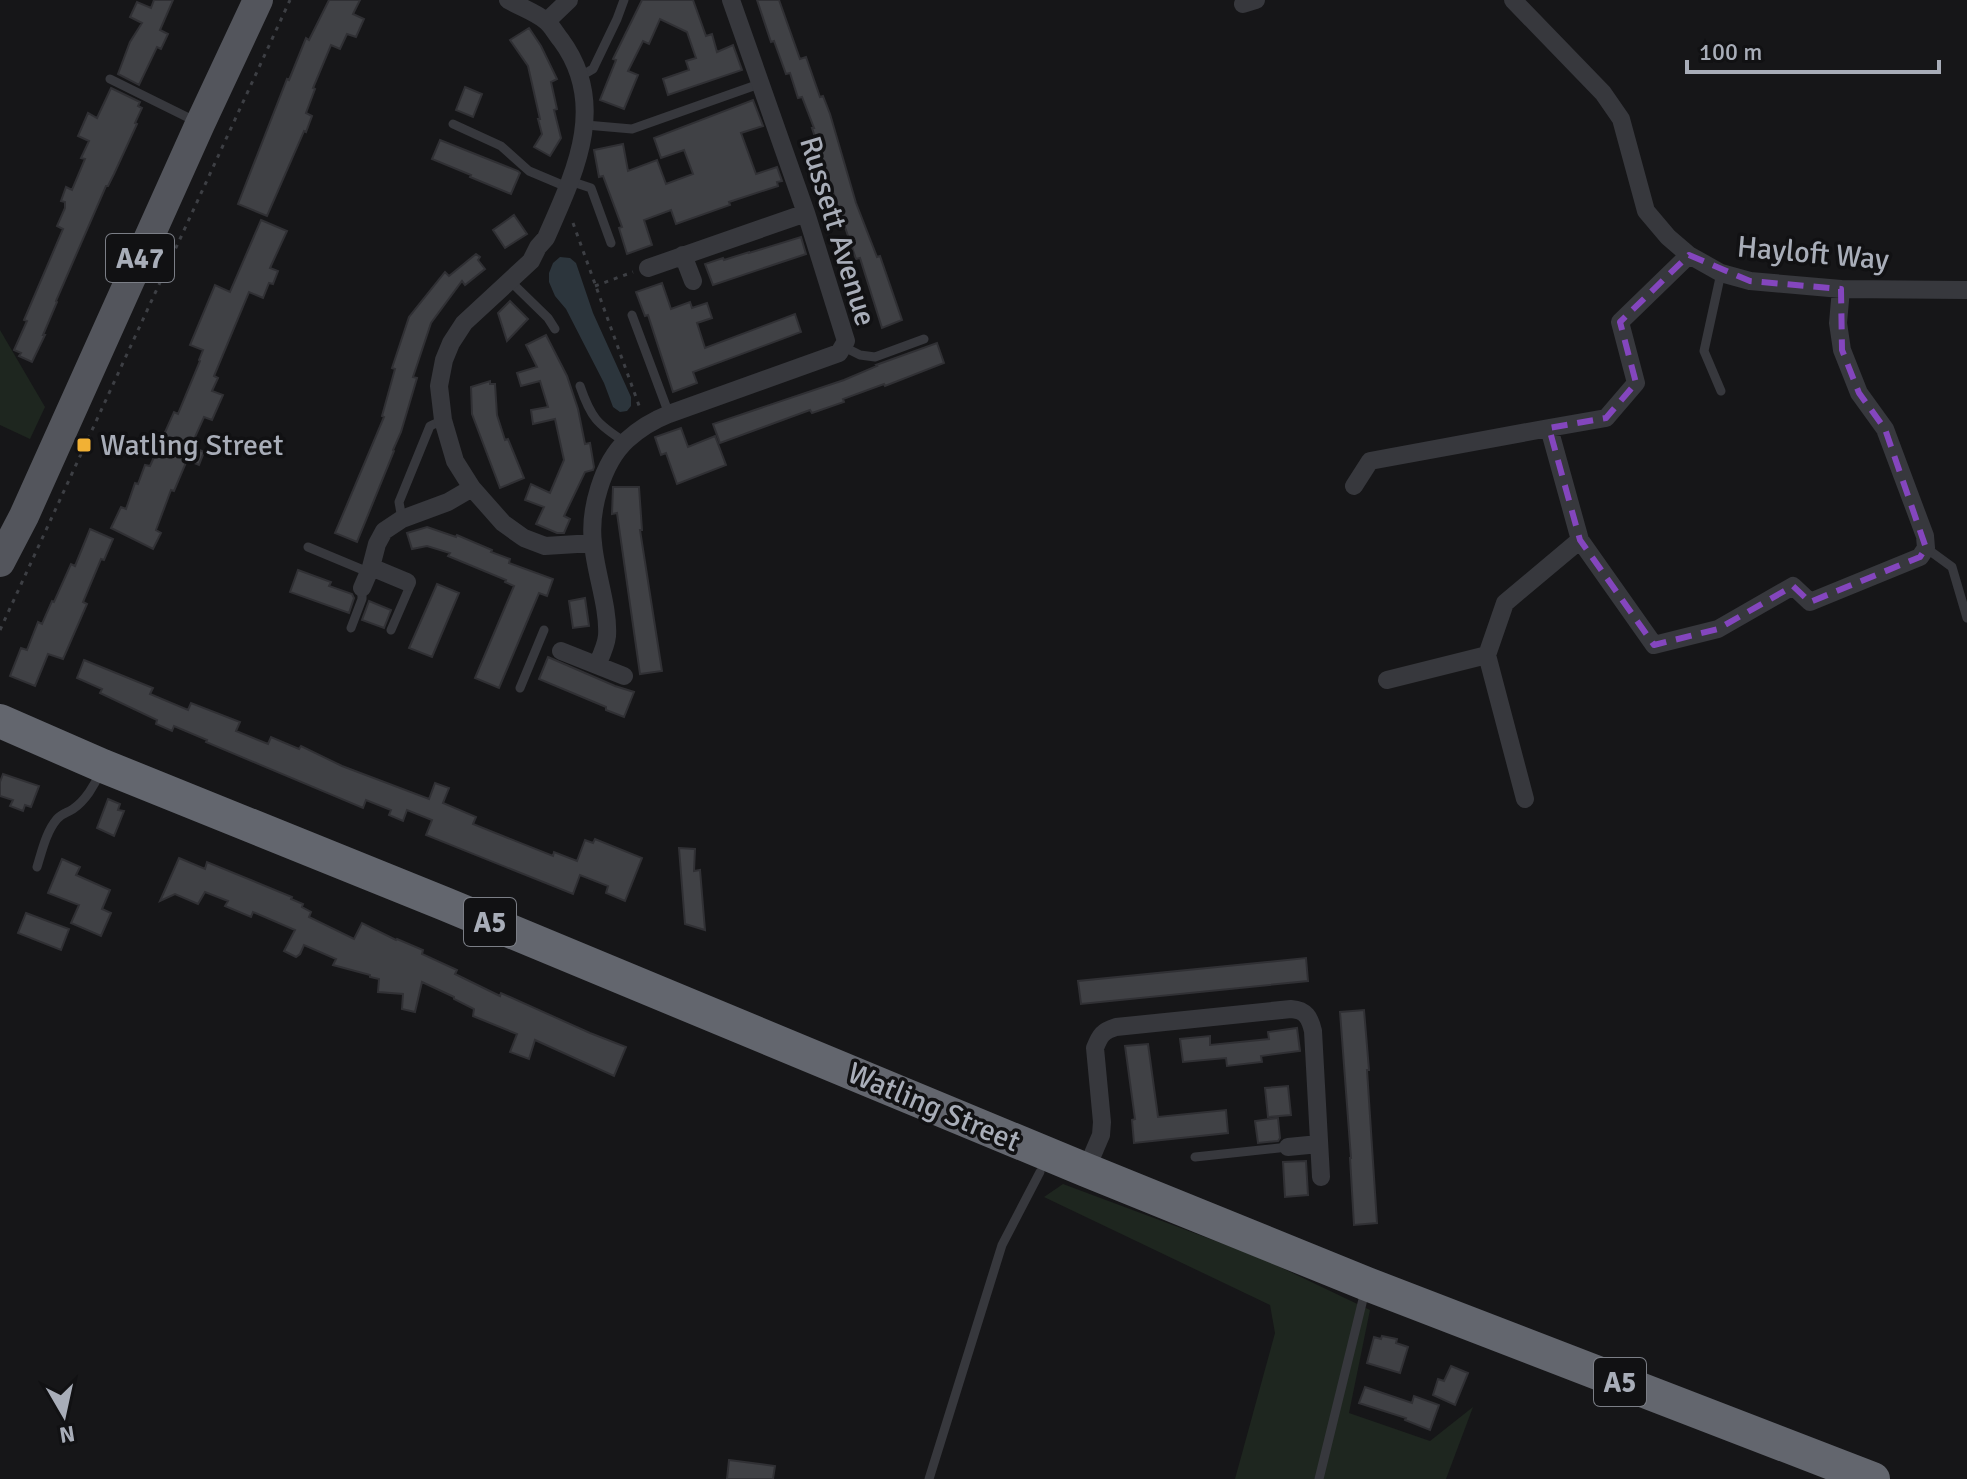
<svg xmlns="http://www.w3.org/2000/svg" width="1967" height="1479" viewBox="0 0 1967 1479" font-family="Signika,sans-serif">
  <style>
    .green { fill: #1e261f }
    .water { fill: #2c353c }
    .building { fill: #404145; stroke: #303034; stroke-width: 2 }
    .lines { fill: none; stroke-linecap: round; stroke-linejoin: round }
    .path { stroke: #3d3f44; stroke-width: 3; stroke-dasharray: 4 6; stroke-linecap: butt }
    .lane { stroke: #37383d; stroke-width: 9 }
    .street { stroke: #37383d; stroke-width: 18 }
    .primary { stroke: #53555c; stroke-width: 30 }
    .highway { stroke: #63666e; stroke-width: 34 }
    .marked { fill: none; stroke: #8446be; stroke-width: 6; stroke-dasharray: 16 10; stroke-linejoin: round }
    .poi-dot { fill: #f2b134; stroke: #111113; stroke-width: 3 }
    .labels { text-anchor: middle; stroke-width: 7; stroke-linejoin: round; paint-order: stroke }
    .shield { fill: #111113; stroke: #7b7e86; stroke-width: 2 }
    .shield-label { font-size: 28px; font-weight: bold; fill: #a8adb8 }
    .street-label { font-size: 30px; fill: #a8adb8; stroke: #111113 }
    .poi-label { font-size: 30px; fill: #a8adb8; stroke: #111113; text-anchor: start }
  </style>
  <rect width="100%" height="100%" fill="#161618"/>
  <path class="green" d="M0,330L45,407L30,439L0,425Z
    M1063,1184L1261,1258L1370,1310L1349,1413L1430,1441L1473,1407L1446,1479H1235L1275,1333L1270,1305L1044,1197Z"/>
  <path class="water" d="M560,257L570,258L576,263L593,313L631,397V406L627,411L620,412L613,407L604,383L566,309L555,296L549,282V273L553,263Z"/>
  <path class="building" d="M154,0H173L160,30L168,34L161,49L157,47L139,85L118,74L130,42L142,23L130,17L137,2L151,8Z
    M329,0H360L353,14L364,19L356,37L347,34L340,49L331,45L313,88L315,89L306,113L312,116L306,132L304,131L267,216L238,204L287,79L289,80L306,38L309,40Z
    M642,0H693L706,36L712,34L717,52L733,45L742,70L668,95L663,79L689,70L686,61L696,58L687,32L660,19L649,44L643,41L628,71L638,75L624,109L600,100L616,60L613,59Z
    M757,0H779L800,59L806,57L820,97L823,96L830,114L856,203L877,257L880,256L902,320L882,328L860,258L856,259L838,207L812,128H814L802,97L798,98L790,73L786,74L774,41L771,42Z
    M529,28L541,46L557,79L551,82L557,109L554,110L561,138L550,156L534,147L542,134L538,119H540L528,66L510,40Z
    M465,87L482,94L473,117L456,110Z
    M111,88L140,102L138,106L142,108L135,123L137,124L114,174L108,186H106L56,301L57,302L43,335H45L32,362L19,356L21,353L14,350L27,321L24,320L63,229L57,226L65,208V202L61,201L66,187L72,190L85,159L81,158L89,141L78,136L88,113L97,118Z
    M753,100L763,126L741,133L756,174L777,167L782,181L777,182L778,186L729,202L730,205L676,224L671,210L644,220L652,245L627,254L619,228L622,227L603,176L599,177L594,150L623,144L628,171L657,160L666,184L693,174L684,150L661,158L654,138Z
    M440,140L518,171L520,173L511,194L470,177L471,175L432,159Z
    M514,215L527,234L505,248L493,230Z
    M261,220L287,231L270,268L278,271L273,284L269,283L263,298L249,292L214,376L218,378L212,391L223,395L212,420L204,417L191,446L204,452L199,465L187,460L174,491L171,490L156,530L161,533L153,549L111,528L121,507L126,509L135,483L138,484L145,465L150,466L174,412L178,414L200,361L199,360L203,350L190,345L215,285L230,292Z
    M801,237L806,254L713,285L705,264L723,258L724,260L749,252V253Z
    M476,254L480,257L478,260L485,269L465,285L462,281L431,323L413,377L417,378L401,432L393,450L394,451L357,542L335,533L384,417L382,416L395,369L392,368L409,317L445,272L449,276Z
    M662,283L671,309L690,302L692,308L707,303L712,318L697,323L705,348L795,314L801,332L693,372L697,383L673,392L648,315L645,316L636,292Z
    M510,301L528,319L507,341L498,313Z
    M546,335L567,376L578,409L585,444L590,443L594,467L593,470L585,472L564,516L570,519L564,533H557L536,524L544,507L525,500L531,484L550,493L564,460L555,419L533,424L531,410L548,407L540,381L521,386L517,373L537,367L526,345Z
    M937,343L944,363L885,386L884,384L843,399L844,402L812,413L810,410L720,443L713,424L844,380L877,366L876,365Z
    M490,381V384H495L497,415L505,440L508,439L524,478L500,488L472,414L471,387Z
    M681,428L688,447L715,436L726,465L677,484L666,453L661,455L655,437Z
    M613,487H639L642,530H640L662,671L640,674L617,513L612,514Z
    M427,527L456,537L457,535L492,550L491,552L510,559L509,563L553,579L547,596L539,593L499,688L475,678L514,586L505,582L506,580L448,556L450,553L427,546L412,549L407,533Z
    M90,529L113,539L104,560L101,559L83,602L87,604L63,659L48,654L35,686L10,676L21,648L27,650L38,622L42,624L52,601L54,602L71,564L75,566Z
    M298,570L331,582L329,586L352,594L354,598L349,613L290,592Z
    M437,584L459,593L432,657L409,648Z
    M585,598L589,626L573,628L569,601Z
    M369,601L391,610L384,628L362,620Z
    M548,657L615,686L634,692L624,717L606,710V707L539,679Z
    M84,660L153,688L150,694L188,710L191,703L240,722L236,731L268,744L271,737L299,749L301,746L342,766L429,799L435,783L449,788L443,803L476,817L473,824L553,856L554,852L577,861L585,840L593,843L595,839L642,858L625,901L606,893L608,886L580,875L573,894L426,835L432,820L407,810L403,821L389,815L391,810L366,800L363,808L206,742L207,740L174,726L172,731L156,724L157,720L100,693L102,689L77,678Z
    M3,774L39,786L31,807L25,805L23,811L10,806L13,800L0,796V782Z
    M108,799L120,804L118,810L124,811L114,836L97,828Z
    M679,848L695,849L694,871L700,870L705,930L685,924Z
    M179,858L205,869L207,862L292,897L291,899L303,904L302,907L311,912L309,917L354,939L362,923L396,940L397,939L423,950L422,954L457,970L455,974L500,996L501,993L590,1033L626,1047L614,1076L535,1040L529,1059L510,1052L517,1034L473,1016L474,1009L454,999V997L422,982L415,1012L402,1009L403,994L378,992L379,979L370,977V975L333,965L336,959L304,945L300,954L296,957L284,951L295,930L253,912L251,917L225,906L228,901L205,892L198,904L175,894L160,901Z
    M62,859L80,867L76,875L110,890L102,909L111,913L101,936L71,923L79,905L48,893Z
    M26,913L69,929L61,950L18,933Z
    M1306,958L1308,981L1081,1004L1078,981Z
    M1364,1010L1369,1070H1367L1377,1223L1354,1225L1350,1158H1351L1340,1012Z
    M1297,1028L1300,1051L1261,1056L1262,1062L1227,1066L1226,1058L1183,1062L1180,1039L1210,1036V1045L1269,1039L1268,1032Z
    M1148,1044L1158,1117L1226,1110L1228,1133L1134,1143L1132,1120L1135,1119L1125,1046Z
    M1288,1086L1291,1115L1268,1117L1265,1088Z
    M1278,1118L1280,1138L1278,1141L1258,1143L1255,1121Z
    M1306,1161L1308,1195L1285,1197L1283,1162Z
    M1382,1336L1397,1339L1396,1343L1408,1347L1400,1373L1367,1363L1374,1337L1381,1339Z
    M1451,1366L1468,1373L1455,1405L1433,1395L1438,1379L1444,1381Z
    M1365,1387L1412,1403L1414,1396L1439,1405L1430,1430L1405,1420L1406,1418L1359,1403Z
    M729,1460L775,1466L773,1479H727Z"/>
  <g class="lines">
    <path class="path" d="M573,223L641,411
      M595,286L633,272
      M0,630L290,0"/>
    <path class="lane" d="M579,77L593,69L617,19L624,0
      M110,79L197,122
      M453,124L501,146L529,171L567,187
      M586,125L632,129L762,83
      M570,181L591,188L611,243
      M510,281L548,318L555,329
      M632,315L669,414
      M844,347L860,355L875,357L924,339
      M580,386C591,418 597,424 625,442
      M1721,391L1704,351L1721,273
      M402,519L399,502L430,426L443,420
      M308,547L368,572
      M1926,548L1952,567L1967,618
      M351,628L362,599V588
      M391,630L410,586L407,582
      M520,688L544,630
      M37,867C42,851 46,832 57,819C62,813 67,813 73,809C85,801 95,785 100,772
      M1195,1157L1288,1147
      M929,1479L1002,1245L1040,1172
      M1319,1479L1365,1291"/>
    <path class="street" d="M508,0C520,7 535,12 546,21C552,26 556,34 561,40C609,105 574,174 546,238L538,247L531,261L464,323L451,343L444,360L439,386L443,420L455,461L472,488L503,523L524,538L545,546L593,543
      M1513,0L1603,93L1621,119L1646,211L1668,237L1689,255L1721,273L1750,281L1841,289L1967,290
      M1243,4L1256,0
      M547,21L569,0
      M683,255L693,281
      M1689,255L1620,322L1636,383L1606,418L1549,428L1580,540L1654,645L1718,629L1793,586L1810,602L1920,557L1926,548L1925,536L1885,429L1859,393L1842,350L1838,323L1841,289
      M648,268L806,213
      M1354,486L1370,461L1549,428
      M371,567L407,582
      M362,588L371,567L377,544L384,531L402,519L448,502L472,488
      M561,651L624,676
      M597,665C601,656 606,646 607,636C609,608 595,571 593,543C589,511 602,463 627,440C639,429 654,420 669,414L839,353L846,341L806,213L731,0
      M1387,680L1487,655
      M1525,799L1487,655L1505,603L1580,540
      M1288,1147L1319,1144
      M1086,1170L1101,1135L1102,1122L1095,1048C1100,1035 1103,1031 1116,1027L1291,1009C1306,1010 1310,1018 1313,1031L1321,1177"/>
    <path class="primary" d="M0,562L24,516L200,124L258,0"/>
    <path class="highway" d="M0,721L103,766L445,904L1086,1170L1367,1284L1873,1479"/>
  </g>
  <path class="marked" d="M1689,255L1750,281L1841,289L1842,350L1859,393L1885,429L1926,548L1920,557L1810,602L1793,586L1718,629L1654,645L1580,540L1549,428L1606,418L1636,383L1620,322Z"/>
  <rect class="poi-dot" x="76" y="437" width="16" height="16" rx="4"/>
  <g class="labels">
    <g class="shield">
      <rect x="106" y="234" width="68" height="48" rx="6"/>
      <rect x="464" y="898" width="52" height="48" rx="6"/>
      <rect x="1594" y="1358" width="52" height="48" rx="6"/>
    </g>
    <g class="shield-label">
      <text x="140" y="268">A47</text>
      <text x="490" y="932">A5</text>
      <text x="1620" y="1392">A5</text>
    </g>
    <g class="street-label">
      <text transform="translate(838 231) rotate(73)" y="10">Russett Avenue</text>
      <text transform="translate(1813 253) rotate(5)" y="10">Hayloft Way</text>
      <text transform="translate(934 1107) rotate(23)" y="10">Watling Street</text>
    </g>
    <g class="poi-label">
      <text x="100" y="455">Watling Street</text>
    </g>
  </g>
  <g transform="translate(64 1415) rotate(171)" stroke="#111113" stroke-width="6" paint-order="stroke">
  <path d="M0-6L14 30L0 20L-14 30Z" fill="#a8adb8"/>
  <text y="-12" font-size="22" font-weight="bold" text-anchor="middle" fill="#a8adb8">N</text>
  </g>
  <path d="M1687 60v12h252v-12" fill="none" stroke="#a8adb8" stroke-width="4"/>
  <text x="1699" y="60" font-size="24" fill="#a8adb8" stroke="#111113" stroke-width="6" paint-order="stroke">100 m</text>
</svg>
